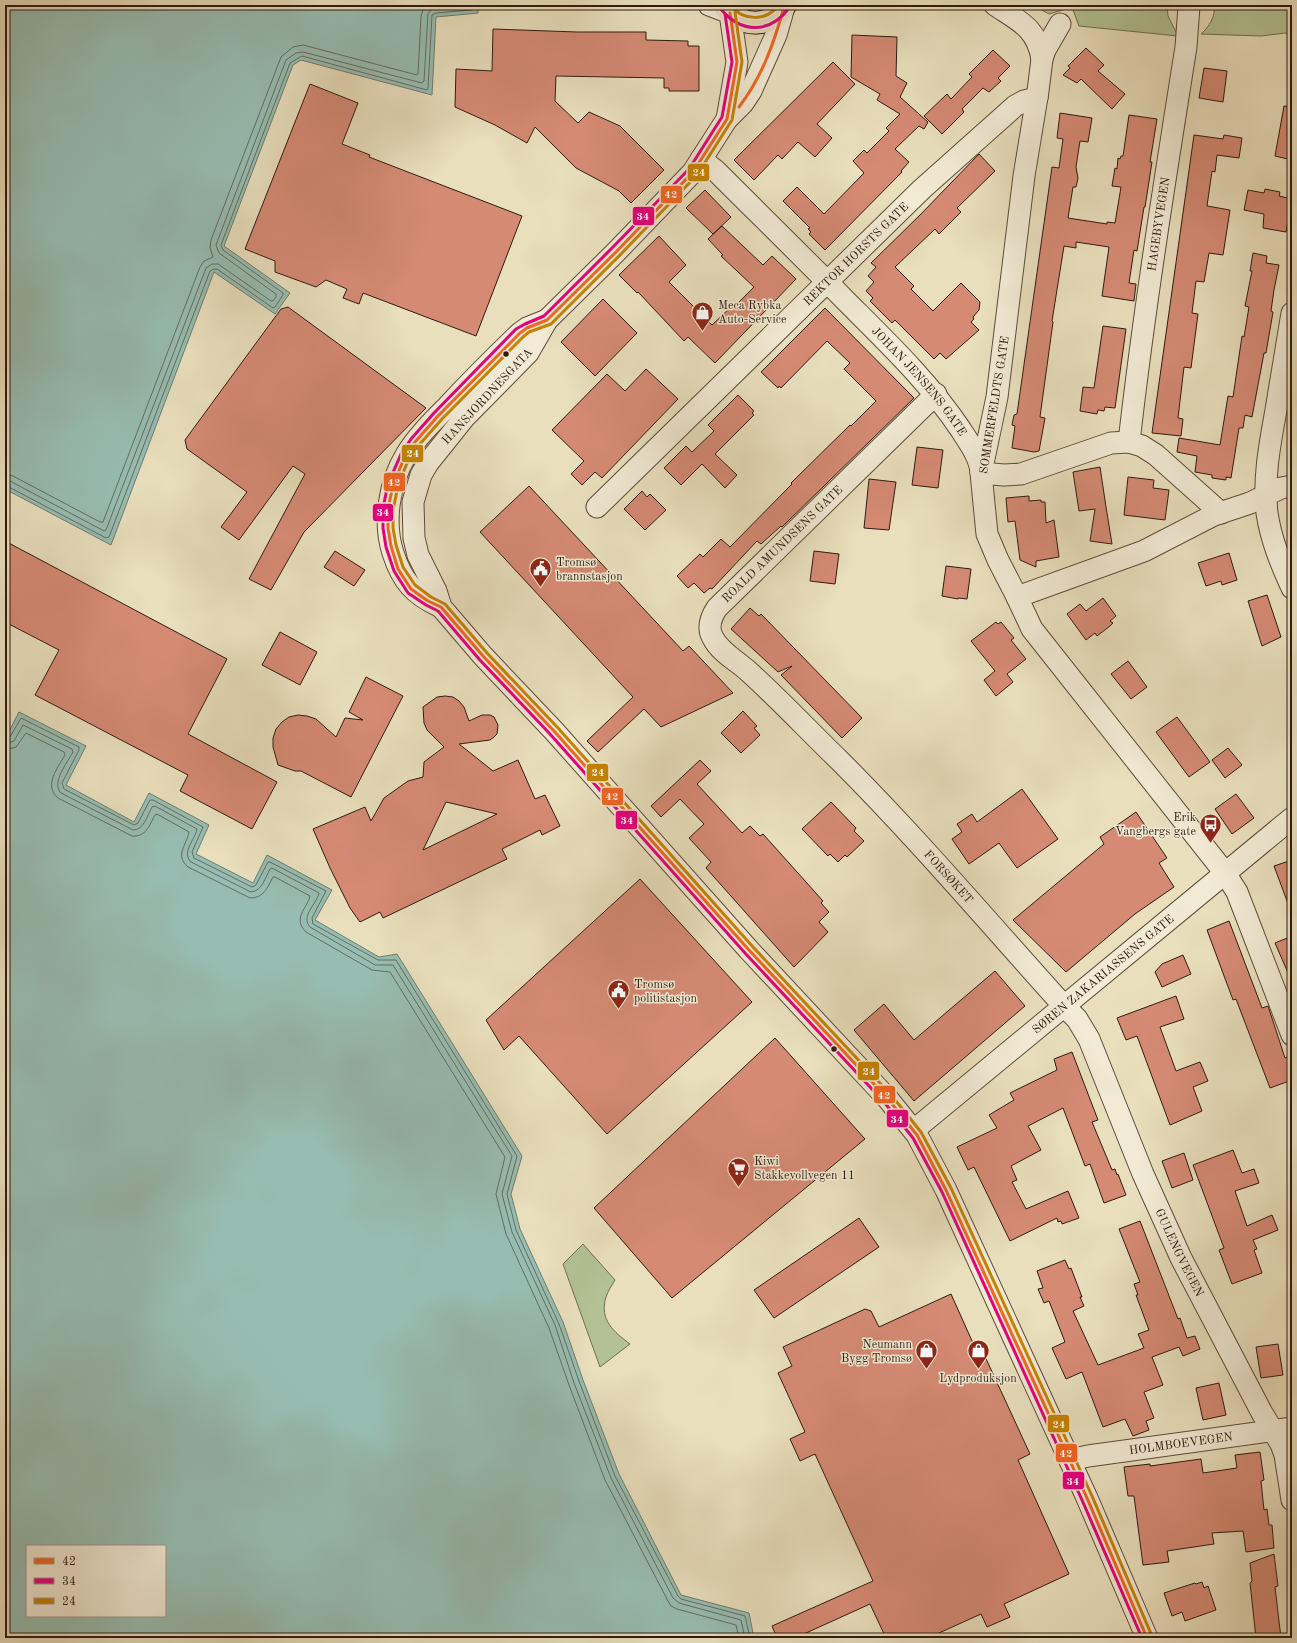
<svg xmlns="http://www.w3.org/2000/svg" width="1297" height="1643" viewBox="0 0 1297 1643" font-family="'Old Standard TT',serif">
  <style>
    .green { fill: #b2c294; stroke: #716e51 }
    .water { fill: #97bdb2; stroke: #6e7c70; fill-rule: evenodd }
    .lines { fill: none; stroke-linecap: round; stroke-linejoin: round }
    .shore { stroke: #646c60; stroke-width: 1 }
    .building { fill: #d58a74; stroke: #301a0e; fill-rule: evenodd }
    .minor-casing { stroke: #5e4b3a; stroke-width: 23 }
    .major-casing { stroke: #301a0e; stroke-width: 24 }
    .minor { stroke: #f1ead4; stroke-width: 21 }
    .major { stroke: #e9dfbd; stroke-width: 22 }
    .bus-1-casing { stroke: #f1ead4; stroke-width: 6 }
    .bus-2-casing { stroke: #f1ead4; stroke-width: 6 }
    .bus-3-casing { stroke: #f1ead4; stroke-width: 6 }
    .bus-1 { stroke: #f26522; stroke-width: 3 }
    .bus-2 { stroke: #e5007d; stroke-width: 3 }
    .bus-3 { stroke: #c58304; stroke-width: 3 }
    .bus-dot { fill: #301a0e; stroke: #f1ead4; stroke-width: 1.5 }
    .labels { text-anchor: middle; stroke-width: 3; stroke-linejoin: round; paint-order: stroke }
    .street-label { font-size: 12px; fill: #301a0e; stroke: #f1ead4 }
    .poi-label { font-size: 12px; fill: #301a0e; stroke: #f1ead4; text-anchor: start }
    .line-badge { stroke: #f1ead4; stroke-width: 1.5 }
    .badge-label { font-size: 11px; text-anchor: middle; font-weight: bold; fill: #fff }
  </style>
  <rect width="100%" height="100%" fill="#e9dfbd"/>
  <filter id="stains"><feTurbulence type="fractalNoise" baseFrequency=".005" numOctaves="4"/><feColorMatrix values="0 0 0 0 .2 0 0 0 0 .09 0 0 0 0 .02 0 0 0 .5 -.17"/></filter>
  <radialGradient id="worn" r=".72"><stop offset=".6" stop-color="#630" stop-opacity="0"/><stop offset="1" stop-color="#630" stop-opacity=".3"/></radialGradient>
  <path class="green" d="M1033,5H1167L1168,16L1178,36L1079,26L1072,7L1049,14Z
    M1214,5H1292V35L1285,33L1261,36L1201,34C1209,27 1216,16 1214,5Z
    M583,1244L615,1280C612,1285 608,1291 606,1297C599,1320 614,1332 630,1344L600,1367L563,1264Z"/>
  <path class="water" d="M5,5H478V13L436,17L432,95L301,60L293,65L224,246L290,293L275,314L214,272L111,545L5,489Z
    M19,712L86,746L66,785L134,822L149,793L209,825L196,854L253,883L267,855L332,890L315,920L379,957L397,954L522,1156L511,1194L520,1229L563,1322L583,1380L619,1474L681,1595L749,1613L754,1638H5V739ZM27,1546H165V1616H27Z"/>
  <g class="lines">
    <path class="shore" d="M5,474L13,476L100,522H103L200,267L204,261L213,257L210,248L211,240L281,57L293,47L303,45L417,75L418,74L421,16L423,10L427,5
      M5,480L10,481L104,531L106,530L206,268L212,264H218L271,301H273L276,297V294L219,253L216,245L286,60L296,53L303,52L422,83L424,81L428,13L434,8L467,5
      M5,485L106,538L109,537L210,271L214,269H217L273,308L275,307L283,295V293L223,250L221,245L290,63L302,56L427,90L428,88L432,15L436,13L472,10L474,5
      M5,739L10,737L21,718L79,747V750L62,783L64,789L134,825L138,823L150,800H153L203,827L192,852L194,858L252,887L256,885L268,862H270L326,891L312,918L313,924L378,960H396L517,1156L507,1194L516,1230L559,1324L579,1381L615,1476L678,1596L681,1599L745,1616L750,1638
      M5,744L14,741L23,725L72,749L73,752C67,763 51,783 61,793L133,830C144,830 147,816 152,807L155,806L197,829C195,840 181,852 191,862L251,892C262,891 265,878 270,869L272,868L319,893C317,904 300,916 310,927L375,965H393L512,1156L502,1194L512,1232L555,1325L574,1383L611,1478L673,1598L679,1603L741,1620L745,1638
      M5,750L16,747L26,733L64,752L65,755C58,768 43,785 58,798L132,836C146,837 149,826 155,815L157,814L189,832C187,845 174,855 188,867L250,898C264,898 267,888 273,877H275L310,896C307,909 292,918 306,932L372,970L390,972L505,1157L496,1194L506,1234L549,1328L569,1385L605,1480L668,1601L671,1606L677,1609L736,1625L739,1638"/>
  </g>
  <path class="building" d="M493,29L577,32H646V40L688,41V46H699V91H669V88H664V78L556,76L555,101L578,123L589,112L620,126L664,170L631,203L619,191L576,168L535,127L527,143L495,125L455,107L456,69L492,71Z
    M852,35L897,37L896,76L907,83L900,97L928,122L924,129L919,126L895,149L909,162L901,171L902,172L825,250L809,234L811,232L808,229L810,228L783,201L797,187L824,214L864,173L853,161L864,150L867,153L889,131L886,128L900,114L877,100L880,94L851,77Z
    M1086,48L1104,65L1098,71L1125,94L1112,109L1081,79L1077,83L1063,75L1070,68L1068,66Z
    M993,50L1010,66L998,78L1001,81L989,92L983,88L962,109L964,112L942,134L924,116L947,94L951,99L972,77L969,74Z
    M833,62L855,84L817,124L832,138L815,157L798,142L782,159L778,155L754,180L734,160Z
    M1204,68L1227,71L1223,102L1199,98Z
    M310,84L358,103L342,144L370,155L369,157L522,216L476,336L363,293L359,304L343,298L347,289L326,280L316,287L275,272V261L245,249Z
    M1284,106L1292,107V160L1275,156Z
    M1060,113L1092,118L1088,142L1080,141L1076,167L1078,178L1076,187H1073L1068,218L1107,224V222L1115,223L1121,187L1112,186L1115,168L1117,169L1118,158L1120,159L1121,156H1123L1129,115L1157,119L1150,162H1152L1145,207H1144L1137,251L1134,250L1129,283L1136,284L1134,301L1102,296L1109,247L1076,242V248L1064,246L1052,321L1053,322L1040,417L1045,418L1039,451L1034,452L1012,448L1015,426L1012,425L1014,415L1017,414L1052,167L1059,168L1063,139L1057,138Z
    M1194,135L1223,139L1224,135L1242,138L1239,158L1217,155L1215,172L1212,171L1207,206L1230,210L1223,255L1209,253L1204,282L1196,281L1192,313L1198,314L1191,368L1184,367L1178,418L1183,419L1181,436L1152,433Z
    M979,154L995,171L957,208L961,212L939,234L935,229L895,267L914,286L911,289L933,311L961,283L980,302L979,310L973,317L974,319L971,322L979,330L946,359L940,353L934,359L895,320L892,323L870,301L873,298L866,291L874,282L868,276L876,267L871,263L920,215Z
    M1265,189L1280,192L1279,196L1292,199L1286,232L1263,228L1264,214L1244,210L1248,190L1264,193Z
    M705,190L731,217L713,234L686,208Z
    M722,226L763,265L772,256L796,279L715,363L688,337L684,341L638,292L637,293L619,275L659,236L686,265L669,282L712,325L731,307L732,309L754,287L721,256L723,255L708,239Z
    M1253,253L1267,256L1266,263L1279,265L1274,290L1271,311L1273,312L1266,353H1264L1252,417L1245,415L1243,428H1239L1231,478L1226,477V480L1212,478V475L1195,472L1197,456L1177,452L1179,438L1220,445L1228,396L1233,397L1242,336L1244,337L1249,307L1245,306L1252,271H1250Z
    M603,299L637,333L595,376L561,342Z
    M288,307L426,408L304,532L271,590L249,579L305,474L293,466L239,540L221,527L247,492L187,449L185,440L281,309Z
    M825,308L914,398L782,527L781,526L761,544L757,541L712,589L710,588L704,593L694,583L688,588L677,576L700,554L703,557L721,539L730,547L792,484L791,483L850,425L851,426L876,401L844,369L850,363L827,341L781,388L779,386L778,388L761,372Z
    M1103,326L1126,329L1115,408L1105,407L1104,411L1098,410L1097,414L1080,411L1083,387L1094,388Z
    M646,369L678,399L602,478L595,472L582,485L571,474L584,461L552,430L607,374L625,391Z
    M738,395L754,411L752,413L754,415L715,454L737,475L725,488L702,464L681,485L664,468L686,446L692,452L714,431L708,425Z
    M917,447L943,450L938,488L912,485Z
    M1100,467L1106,507L1112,544L1090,541L1095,509L1079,511L1073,472Z
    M1128,477L1154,480L1153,488L1169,490L1165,520L1124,515Z
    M869,479L896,482L889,530L864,528Z
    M529,486L683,651L689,646L733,693L661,727L644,709L598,752L587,741L633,697L480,532Z
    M642,491L647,497L650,494L666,510L645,530L624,509Z
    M1029,496V501L1041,500V502H1045L1046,523L1054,520L1059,557L1036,561V567L1020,560L1015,521L1008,522L1006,498Z
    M5,541L227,659L188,734L277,782L252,829L180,791L188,775L35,695L59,650L5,622Z
    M335,551L365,570L354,586L324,567Z
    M814,551L839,554L835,584L810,581Z
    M1229,553L1237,580L1222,585L1221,581L1206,586L1198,563Z
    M946,566L971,569L967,599L958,598V599L942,596Z
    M1267,595L1281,637L1262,646L1248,601Z
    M1103,598L1116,616L1110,621L1113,623L1110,626L1097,636L1095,633L1086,640L1067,614L1080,604L1086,611Z
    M750,608L759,616L761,614L862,718L842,738L781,675L792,666L778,672L731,629Z
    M996,622L998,624L1001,622L1014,638L1011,640L1026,659L1007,674L1013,682L996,696L984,680L995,671L971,641Z
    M280,632L317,652L300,685L262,665Z
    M1128,661L1147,687L1131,699L1111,674Z
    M366,677L403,696L351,797L301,771H295L278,765L273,747V738L276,729L282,722L289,717L298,715L307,716L316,719L336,737L345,718L363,720L349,712Z
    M445,696L453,697L459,701L464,707L469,721L482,715H490L494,717L498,725L497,734L494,737L490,740L459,744L493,771L518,760L535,799L545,795L560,826L542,835L540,830L502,849L507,859L383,918L380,912L360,922L350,908L330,868L313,829L365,807L371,821L384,798L408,781L423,777L424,762L444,747L427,730L424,723L423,707L437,697ZM446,802L497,814L423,850Z
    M743,711L757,726L754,728L760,735L741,753L721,733Z
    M1177,717L1210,762L1189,777L1156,732Z
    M1228,748L1242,765L1225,778L1212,760Z
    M700,760L711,771L697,784L742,833L750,826L760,836L763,834L823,901L821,903L829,912L819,922L828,932L794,967L706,868L711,862L689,838L704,824L680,799L661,817L651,806Z
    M1022,789L1058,839L1017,868L999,843L969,864L952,839L962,832L957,824L972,814L977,822Z
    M1236,794L1254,818L1232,834L1215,809Z
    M831,802L856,828L854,831L864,841L847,857L845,855L838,862L830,854L828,856L802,829Z
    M1136,812L1167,858L1159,863L1174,887L1135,914L1066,972L1013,920L1104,844L1100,837Z
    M1292,860V909H1290L1274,866Z
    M640,879L752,1002L607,1134L519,1036L504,1050L486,1020Z
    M1229,921L1262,1008L1268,1006L1285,1058L1287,1057L1289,1062L1292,1060V1080L1270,1088L1236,999L1233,1000L1207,930Z
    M1292,936V982L1275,943Z
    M1183,955L1191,974L1162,987L1155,972L1162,964Z
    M995,971L1025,1006L914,1101L854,1030L884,1004L914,1040Z
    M1176,996L1184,1019L1160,1027L1176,1071L1200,1062L1208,1081L1193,1087L1202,1111L1170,1125L1137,1036L1126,1040L1117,1018Z
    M775,1038L865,1139L672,1298L594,1208Z
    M1072,1052L1098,1120L1092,1122L1112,1170L1115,1169L1117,1175L1118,1174L1126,1195L1104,1203L1090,1164L1085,1166L1063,1108L1028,1126L1041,1150L1011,1166L1017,1180L1012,1182L1026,1209L1068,1191L1079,1218L1062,1224L1061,1221L1058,1222L1057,1218L1010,1241L974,1167L968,1170L957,1147L997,1128L989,1115L1014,1100L1010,1093L1057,1070L1054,1059Z
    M1233,1150L1242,1173L1254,1169L1259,1183L1235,1191L1247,1226L1272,1215L1278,1230L1253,1240L1257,1249L1254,1250L1262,1273L1232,1284L1219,1250L1224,1248L1193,1165Z
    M1184,1153L1193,1180L1172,1188L1162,1161Z
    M859,1218L879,1247L774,1318L754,1290Z
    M1140,1221L1178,1319L1180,1318L1187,1338L1195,1336L1200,1349L1183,1356L1179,1347L1152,1357L1163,1385L1144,1392L1154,1418L1146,1421L1149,1430L1133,1436L1125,1419L1103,1427L1082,1372L1066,1379L1052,1348L1065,1342L1049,1301L1044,1303L1038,1289L1043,1288L1037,1271L1065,1260L1069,1269L1071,1268L1082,1297H1080L1084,1306L1073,1311L1098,1365L1144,1348L1138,1334L1149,1330L1136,1295H1138L1134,1284L1140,1282L1119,1229Z
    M951,1294L977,1352L982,1350L1030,1454L1018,1460L1069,1574L1004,1604L1010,1617L987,1627L981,1614L928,1638H886L870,1604L795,1638H777L772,1626L873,1581L815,1454L800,1461L790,1439L805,1432L778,1373L792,1366L783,1347L865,1309L871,1311L879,1327Z
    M1278,1344L1283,1375L1261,1378L1256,1347Z
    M1219,1383L1226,1415L1203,1420L1196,1388Z
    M1260,1452L1264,1480L1261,1481L1264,1510L1267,1509L1269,1525H1272L1274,1548L1246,1552L1243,1531L1212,1533L1214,1544L1167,1551L1169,1562L1143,1565L1134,1496H1128L1124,1467L1150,1464V1466L1201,1459L1203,1473L1237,1468L1235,1455Z
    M1274,1554L1278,1586L1275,1587L1281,1638H1256L1250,1583L1252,1581L1250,1563Z
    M1202,1582L1204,1588L1208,1586L1216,1610L1185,1621L1182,1612L1172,1616L1164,1593L1195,1583L1196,1584Z"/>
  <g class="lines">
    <defs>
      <g id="minor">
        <path d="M709,5L730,13L737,62L727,119"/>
        <path d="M995,5C1019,21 1037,28 1042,59"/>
        <path d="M784,7L776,35L751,91L743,103L727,119L693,172L616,252L547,320L528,353L464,418L428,463L421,475L413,502L414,538L418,555L436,591L441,607L483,656L554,731L749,950L888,1099L917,1135L946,1190L1087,1498L1147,1638"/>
        <path d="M1060,24L1045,50L1042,59L1038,91L1024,176L997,397L981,473L987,534L998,560L1017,597L1144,551L1214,515L1250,503L1281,488L1292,486"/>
        <path id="s1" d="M701,159L715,170C759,214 803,257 846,301C887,342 929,382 961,430C969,443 980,457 981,473L1004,475L1021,474L1111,443L1129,442L1142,446L1156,455L1221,513"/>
        <path d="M1292,313C1287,345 1281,378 1276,410C1270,443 1263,479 1267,513C1271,540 1281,564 1292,588"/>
        <path id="s2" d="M936,394L717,608C711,617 707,628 713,638C720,652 737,661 748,671C779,699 809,731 839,760C917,838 989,923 1063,1005L1077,1019L1089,1039L1143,1174L1181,1258L1262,1413L1281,1444L1285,1455L1292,1500"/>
        <path id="s3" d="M1129,442C1144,310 1165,179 1186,47L1189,6"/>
        <path id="s4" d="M597,507L922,189L1015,106L1024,101L1037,98"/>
        <path d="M1017,597L1032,629L1225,873L1237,892L1292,1035"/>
        <path d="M441,607C414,595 402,581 393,553C383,522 389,483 406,455C416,438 431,423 445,409C469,383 494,358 520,333L527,328L547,320"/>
        <path id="s5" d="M914,1130L1292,818"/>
        <path id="s6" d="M1070,1460L1088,1456L1292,1428"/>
      </g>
      <path id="major" d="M724,5C738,28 772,29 785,5"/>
    </defs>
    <use href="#minor" class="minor-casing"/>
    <use href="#major" class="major-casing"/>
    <use href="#minor" class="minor"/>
    <use href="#major" class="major"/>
    <defs>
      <path id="bus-1" d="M730,13L737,62L727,119L693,172L616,252L547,320L527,328L520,333L438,416L415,442L405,456L393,485L388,509V528L391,546L398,569L411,589L428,601L441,607L483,656L554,731L749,950L888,1099L917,1135L946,1190L1087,1498L1147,1638
        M739,107C762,77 774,43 784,7"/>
      <path id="bus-2" d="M720,8C740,33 769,35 789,8
        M725,14L732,62L722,117L689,169L612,248L544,316L525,324L516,329L434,413L411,439L401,454L388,484L383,508V528L386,547L394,571L408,593L426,605L438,611L479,659L550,734L745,953L884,1102L913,1138L942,1192L1082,1500L1142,1638"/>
      <path id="bus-3" d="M730,5C743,21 766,22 779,5
        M735,12L742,62L732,120L697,175L620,255L551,324L529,332L523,337L442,419L419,445L409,458L398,486L393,510V528L396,545L403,567L415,585L431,597L445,604L487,653L558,728L753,947L892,1096L921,1132L951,1188L1092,1496L1152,1636"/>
    </defs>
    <use href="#bus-1" class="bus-1-casing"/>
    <use href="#bus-2" class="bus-2-casing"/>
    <use href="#bus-3" class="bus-3-casing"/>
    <use href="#bus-1" class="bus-1"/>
    <use href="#bus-2" class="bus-2"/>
    <use href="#bus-3" class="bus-3"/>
  </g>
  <defs>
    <symbol id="shop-pin" viewBox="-11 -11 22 30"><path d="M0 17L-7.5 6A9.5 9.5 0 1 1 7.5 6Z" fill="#8f2418" stroke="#f1ead4"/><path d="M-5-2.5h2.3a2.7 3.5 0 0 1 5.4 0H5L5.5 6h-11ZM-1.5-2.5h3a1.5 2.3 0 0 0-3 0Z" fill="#fff"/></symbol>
    <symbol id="civic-pin" viewBox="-11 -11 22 30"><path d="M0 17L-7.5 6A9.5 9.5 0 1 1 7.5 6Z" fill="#8f2418" stroke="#f1ead4"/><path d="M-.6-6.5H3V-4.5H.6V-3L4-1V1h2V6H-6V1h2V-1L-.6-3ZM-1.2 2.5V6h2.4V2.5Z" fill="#fff"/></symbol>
    <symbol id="bus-pin" viewBox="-11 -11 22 30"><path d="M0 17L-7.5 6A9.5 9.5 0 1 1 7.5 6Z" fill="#8f2418" stroke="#f1ead4"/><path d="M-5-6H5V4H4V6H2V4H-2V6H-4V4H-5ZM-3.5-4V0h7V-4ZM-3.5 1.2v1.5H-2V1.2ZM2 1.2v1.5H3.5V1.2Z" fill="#fff"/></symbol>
    <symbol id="supermarket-pin" viewBox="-11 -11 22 30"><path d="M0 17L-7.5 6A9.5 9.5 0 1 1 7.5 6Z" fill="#8f2418" stroke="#f1ead4"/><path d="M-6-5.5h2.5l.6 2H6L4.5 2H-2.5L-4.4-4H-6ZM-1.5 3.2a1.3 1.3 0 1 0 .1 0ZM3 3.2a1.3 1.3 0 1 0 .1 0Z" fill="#fff"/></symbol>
  </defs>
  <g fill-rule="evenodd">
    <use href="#shop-pin" x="690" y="300" width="25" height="34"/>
    <use href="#civic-pin" x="528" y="556" width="25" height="34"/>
    <use href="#bus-pin" x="1198" y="812" width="25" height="34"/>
    <use href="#civic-pin" x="606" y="978" width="25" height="34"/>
    <use href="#supermarket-pin" x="726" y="1156" width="25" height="34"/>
    <use href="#shop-pin" x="914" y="1338" width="25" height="34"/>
    <use href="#shop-pin" x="966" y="1338" width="25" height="34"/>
  </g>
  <g class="bus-dot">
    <circle cx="506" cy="354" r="3.5"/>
    <circle cx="834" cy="1049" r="3.5"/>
  </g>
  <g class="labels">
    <g class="street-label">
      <text dy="4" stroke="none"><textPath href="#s3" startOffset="220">HAGEBYVEGEN</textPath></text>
      <text dy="4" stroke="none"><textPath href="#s4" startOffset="362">REKTOR HORSTS GATE</textPath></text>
      <text dy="4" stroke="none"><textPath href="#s1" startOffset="312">JOHAN JENSENS GATE</textPath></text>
      <text transform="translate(487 396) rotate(-47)" y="4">HANSJORDNESGATA</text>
      <text transform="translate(994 405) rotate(-81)" y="4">SOMMERFELDTS GATE</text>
      <text transform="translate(782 544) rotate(-44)" y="4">ROALD AMUNDSENS GATE</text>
      <text dy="4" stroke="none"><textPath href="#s2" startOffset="674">FORSØKET</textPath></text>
      <text dy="4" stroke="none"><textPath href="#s5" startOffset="245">SØREN ZAKARIASSENS GATE</textPath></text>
      <text dy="4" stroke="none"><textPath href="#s2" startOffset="1121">GULENGVEGEN</textPath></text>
      <text dy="4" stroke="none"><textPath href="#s6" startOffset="112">HOLMBOEVEGEN</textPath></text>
    </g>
    <g class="poi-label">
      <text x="718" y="309">Meca Rybka<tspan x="718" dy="14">Auto-Service</tspan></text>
      <text x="556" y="566">Tromsø<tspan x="556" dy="14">brannstasjon</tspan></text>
      <text x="1196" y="821" text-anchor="end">Erik<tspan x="1196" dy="14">Vangbergs gate</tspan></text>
      <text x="634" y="988">Tromsø<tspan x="634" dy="14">politistasjon</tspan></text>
      <text x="754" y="1165">Kiwi<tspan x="754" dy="14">Stakkevollvegen 11</tspan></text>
      <text x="912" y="1348" text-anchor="end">Neumann<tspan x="912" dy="14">Bygg Tromsø</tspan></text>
      <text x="978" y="1382" text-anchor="middle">Lydproduksjon</text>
    </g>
  </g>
  <g class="line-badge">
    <rect x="687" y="163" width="23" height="19" rx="4" fill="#c58304"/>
    <rect x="660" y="185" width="23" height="19" rx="4" fill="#f26522"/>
    <rect x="632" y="206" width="23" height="20" rx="4" fill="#e5007d"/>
    <rect x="401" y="444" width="23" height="19" rx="4" fill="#c58304"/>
    <rect x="383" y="472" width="23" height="20" rx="4" fill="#f26522"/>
    <rect x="372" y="503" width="22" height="19" rx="4" fill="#e5007d"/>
    <rect x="586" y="763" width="23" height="19" rx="4" fill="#c58304"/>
    <rect x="601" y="787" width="23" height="19" rx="4" fill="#f26522"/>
    <rect x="615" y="810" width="23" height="20" rx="4" fill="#e5007d"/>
    <rect x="857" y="1061" width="23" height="20" rx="4" fill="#c58304"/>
    <rect x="873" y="1085" width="23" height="19" rx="4" fill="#f26522"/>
    <rect x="886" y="1109" width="23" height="19" rx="4" fill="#e5007d"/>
    <rect x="1047" y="1414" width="23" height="19" rx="4" fill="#c58304"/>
    <rect x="1055" y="1443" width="23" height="20" rx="4" fill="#f26522"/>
    <rect x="1062" y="1471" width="23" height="19" rx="4" fill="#e5007d"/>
  </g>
  <g class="badge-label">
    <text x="699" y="176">24</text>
    <text x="671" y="198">42</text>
    <text x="643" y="220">34</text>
    <text x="413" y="457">24</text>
    <text x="394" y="486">42</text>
    <text x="383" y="516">34</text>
    <text x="598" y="776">24</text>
    <text x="612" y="800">42</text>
    <text x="627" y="824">34</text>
    <text x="869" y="1075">24</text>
    <text x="884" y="1099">42</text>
    <text x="897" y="1123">34</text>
    <text x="1059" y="1428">24</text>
    <text x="1066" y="1457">42</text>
    <text x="1073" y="1485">34</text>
  </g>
  <rect width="1297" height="1643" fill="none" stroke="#e9dfbd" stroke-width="20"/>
  <rect x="6" y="6" width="1285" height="1631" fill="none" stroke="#301a0e" stroke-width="2"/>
  <rect x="10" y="10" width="1277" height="1623" fill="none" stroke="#301a0e"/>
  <rect x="26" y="1545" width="140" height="72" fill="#f1ead4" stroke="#a49785"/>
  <rect x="34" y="1558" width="20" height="6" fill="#f26522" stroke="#a49785"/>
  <text x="62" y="1565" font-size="12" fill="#301a0e">42</text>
  <rect x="34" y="1578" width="20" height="6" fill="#e5007d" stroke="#a49785"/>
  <text x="62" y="1585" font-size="12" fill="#301a0e">34</text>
  <rect x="34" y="1598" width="20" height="6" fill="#c58304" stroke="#a49785"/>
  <text x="62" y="1605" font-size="12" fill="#301a0e">24</text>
  <rect width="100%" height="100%" filter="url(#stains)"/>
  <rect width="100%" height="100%" fill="url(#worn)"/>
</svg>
